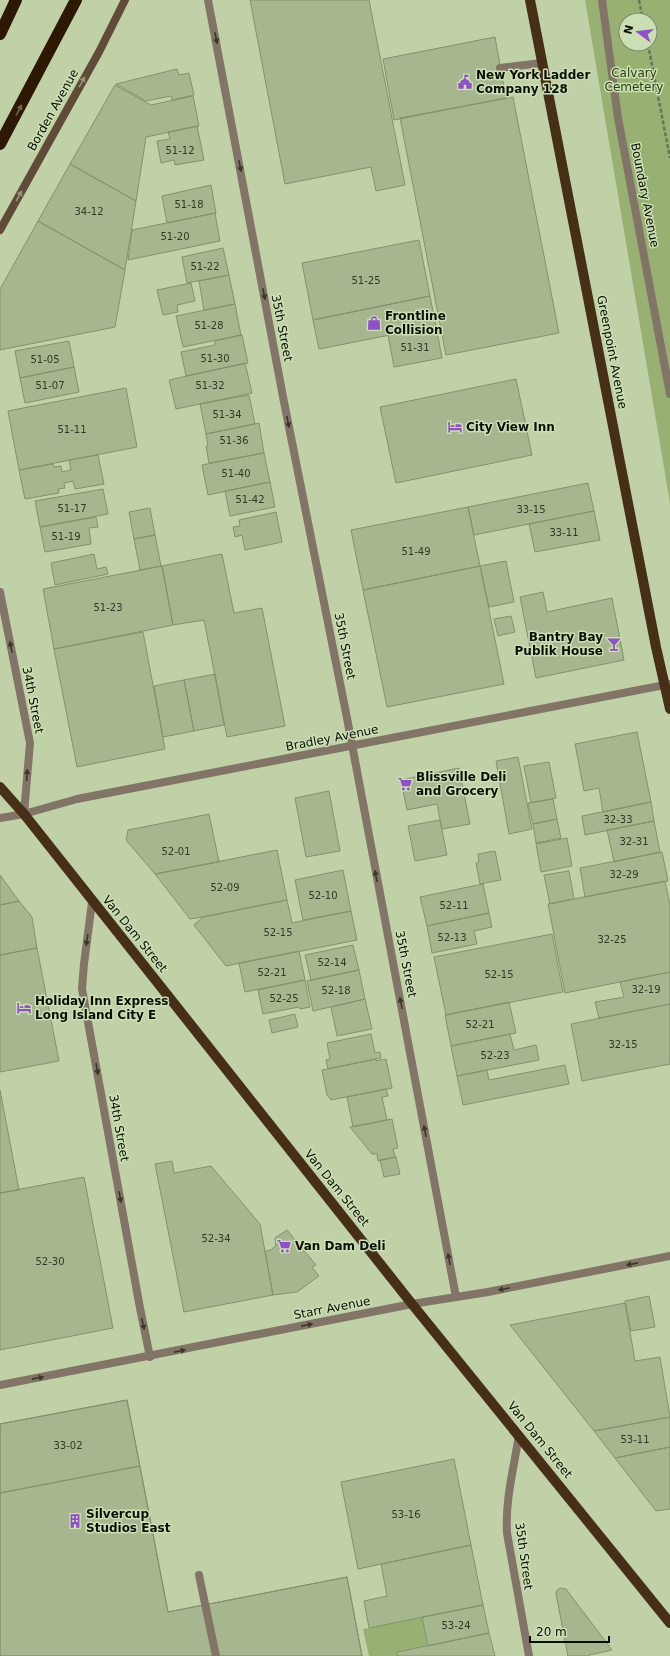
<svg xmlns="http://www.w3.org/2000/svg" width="670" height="1656" viewBox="0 0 670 1656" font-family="'DejaVu Sans',sans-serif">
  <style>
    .green { fill: #98b172; fill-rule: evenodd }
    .building { fill: #a6b78f; stroke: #82936b }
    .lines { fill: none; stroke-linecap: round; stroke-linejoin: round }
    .path { stroke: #697459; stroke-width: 2.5; stroke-dasharray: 4 2; stroke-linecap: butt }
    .service { stroke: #827466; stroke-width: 8 }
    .minor { stroke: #827466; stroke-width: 8 }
    .secondary { stroke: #5f4b37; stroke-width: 8 }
    .primary { stroke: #462f16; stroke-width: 10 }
    .motorway { stroke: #2d1903; stroke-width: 12 }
    .oneway { fill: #3a372b }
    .oneway2 { fill: #969476 }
    .oneway3 { fill: #6d684a }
    .labels { text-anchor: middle; stroke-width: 3; stroke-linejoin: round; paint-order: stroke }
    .number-label { font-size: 10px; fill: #313926 }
    .park-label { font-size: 12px; fill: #2d3b14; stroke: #ccdeb4 }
    .poi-label { font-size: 12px; font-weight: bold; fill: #0a0f03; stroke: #ccdeb4; text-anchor: start }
    .street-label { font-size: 12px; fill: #0a0f03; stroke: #ccdeb4 }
  </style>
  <rect width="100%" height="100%" fill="#c0d1a7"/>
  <path class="green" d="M585,0H670V503ZM626,20H650V44H626Z
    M422,1617L428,1646L397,1653L398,1656H369L363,1629Z"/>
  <path class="building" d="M250,0H369L405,185L376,191L371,167L285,184Z
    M495,37L506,98L394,120L383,59Z
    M177,69L179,75L189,73L194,95L172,100L171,96L146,101L116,84Z
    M115,85L151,105L193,96L199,126L146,137L136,201L70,164Z
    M513,97L559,333L446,355L400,118Z
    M197,126L204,160L175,165L174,160L161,163L157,141L170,139L168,132Z
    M70,164L136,201L125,270L38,221Z
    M211,185L216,213L167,223L162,196Z
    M215,213L220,241L128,260L132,230Z
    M38,221L125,270L115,327L0,350V289Z
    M419,240L430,296L313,320L302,263Z
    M223,248L229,275L187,283L182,257Z
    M229,275L235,304L204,310L199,281Z
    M191,283L195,301L177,305L178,312L163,315L157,290Z
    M430,296L436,326L319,349L313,320Z
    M235,304L241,335L183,347L176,316Z
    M436,326L442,358L394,367L388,335Z
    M242,335L248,363L186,376L181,352L215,345V341Z
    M69,341L74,367L20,378L15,351Z
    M245,363L252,393L176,409L169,380Z
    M74,367L79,392L25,403L20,378Z
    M516,379L532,455L396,483L380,407Z
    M126,388L137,447L19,470L8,411Z
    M249,395L255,424L206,434L200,404Z
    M259,423L264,453L209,463L206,446H208L206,434Z
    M264,453L270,482L208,495L202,465Z
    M98,455L104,484L75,489L73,481L64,483L65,488L58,489L59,493L25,499L19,470L53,464L54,467L61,466L62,472L71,470L69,460Z
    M270,482L275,507L230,516L225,491Z
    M588,483L594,511L474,535L468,507Z
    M103,489L108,514L40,527L35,501Z
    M468,507L480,566L363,590L351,530Z
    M150,508L155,535L134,539L129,512Z
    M594,511L600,540L535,552L529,524Z
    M276,512L282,542L245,550L242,535L235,537L233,527L240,526L239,520Z
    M96,517L98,527L89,528L91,544L45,552L40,527Z
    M155,535L161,566L140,570L134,539Z
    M94,554L97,569L106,567L108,574L55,585L51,563Z
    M222,554L234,613L262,608L285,726L227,737L204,620L173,625L162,566Z
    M506,561L514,602L489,607L480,566Z
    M162,566L173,625L54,649L43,589Z
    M480,566L504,684L387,707L363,590Z
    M543,592L547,612L612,598L624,660L536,678L520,597Z
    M511,616L515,632L498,636L494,619Z
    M143,632L165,749L77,767L54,649Z
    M215,674L224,725L194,731L184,680Z
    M184,680L194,731L163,737L154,686Z
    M637,732L651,802L603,812L599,788L584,791L575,744Z
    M518,757L532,829L509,834L496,761Z
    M549,762L556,798L531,803L524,766Z
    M459,768L470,824L442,829L437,804L407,810L401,780Z
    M329,791L340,851L306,857L295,798Z
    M553,799L557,819L533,824L528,803Z
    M651,802L654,821L585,835L582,816Z
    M209,814L219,862L155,874L126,840L128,830Z
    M557,819L561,838L536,843L533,824Z
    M440,820L447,855L415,861L408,826Z
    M654,821L660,852L614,862L607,830Z
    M567,838L572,866L541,872L536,844Z
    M277,850L287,900L203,917L190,919L155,874Z
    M495,851L501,880L480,884L476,863L479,862L478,854Z
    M662,852L668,881L585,897L580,868Z
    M343,870L351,911L303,920L295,880Z
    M569,871L574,899L550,904L544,875Z
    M0,875L19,901L0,905Z
    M665,881L670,905V972L565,993L548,904Z
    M483,884L489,913L427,926L420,897Z
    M287,900L292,923L351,911L357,940L226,966L194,925L203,917Z
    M19,901L32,917L37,948L0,955V905Z
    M489,913L492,927L474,931L477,944L432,953L427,926Z
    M552,934L563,992L446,1015L434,957Z
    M353,945L359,970L311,980L305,955Z
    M37,948L59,1061L0,1072V955Z
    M299,951L305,980L245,992L239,963Z
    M359,970L365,999L313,1011L307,981Z
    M670,972V1004L599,1018L595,1002L624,997L620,982Z
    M305,980L310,1007L300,1009L299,1007L263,1014L258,990Z
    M365,999L372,1029L337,1036L331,1007Z
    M509,1002L516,1033L451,1046L445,1015Z
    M670,1004V1064L582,1081L571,1024Z
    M295,1014L298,1027L272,1033L269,1020Z
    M371,1034L375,1053L380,1052L381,1058L328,1069L326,1060L330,1059L327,1043Z
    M510,1034L514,1050L536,1045L539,1060L457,1076L451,1046Z
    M376,1059V1061L386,1059L392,1088L331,1100L327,1095L322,1070Z
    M565,1065L569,1084L463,1105L457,1076L487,1070L489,1080Z
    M386,1089L388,1096L382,1097L387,1120L353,1127L347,1097Z
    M0,1090L19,1190L0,1193Z
    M392,1119L398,1148L393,1149L395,1157L378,1161L377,1154H372L350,1127Z
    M396,1157L400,1174L384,1177L380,1160Z
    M172,1161L174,1173L211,1166L260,1224L273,1295L184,1312L155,1164Z
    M84,1177L113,1328L0,1350V1193Z
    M287,1230L316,1265L312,1267L319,1276L297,1292L273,1295L265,1251L271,1250L276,1245L275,1238Z
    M649,1296L655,1327L631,1331L625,1301Z
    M625,1303L635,1361L660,1357L670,1417L594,1431L510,1325Z
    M127,1400L168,1612L347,1577L362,1656H0V1424Z
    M127,1400L140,1466L0,1493V1424Z
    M670,1417V1447L615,1458L594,1431Z
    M670,1447V1509L656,1511L615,1458Z
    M454,1459L471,1545L358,1569L341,1482Z
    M140,1466L168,1612L347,1577L362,1656H0V1493Z
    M471,1545L483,1605L369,1628L364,1601L387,1596L381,1564Z
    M560,1588L566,1589L612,1650L589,1655L590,1656H568L556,1594L557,1590Z
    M483,1605L489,1633L428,1646L422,1617Z
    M489,1633L495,1656H398L397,1652Z"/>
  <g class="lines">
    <path class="path" d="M639,0L643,20
      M648,44L670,158"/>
    <path class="service" d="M602,0L618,118L670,394
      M500,68L542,63
      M199,1575L216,1656"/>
    <path class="minor" d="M208,0L284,402L347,718L456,1297
      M0,592L30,743L24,814
      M0,818L24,814L77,799L670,684
      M92,902L84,964L82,989L140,1308L150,1357
      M0,1385L412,1304L488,1292L670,1256
      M519,1435C514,1467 505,1500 507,1533L529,1656"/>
    <path class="secondary" d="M0,230L99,52L125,0"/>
    <path class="primary" d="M530,0L656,647L670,709
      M0,787L24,814L412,1304L670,1623"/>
    <path class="motorway" d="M0,34L16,0
      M0,144L76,0"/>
  </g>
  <defs><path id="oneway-solid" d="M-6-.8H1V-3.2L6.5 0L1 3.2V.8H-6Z"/></defs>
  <g class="oneway">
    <use href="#oneway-solid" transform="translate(216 38) rotate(79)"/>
    <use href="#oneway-solid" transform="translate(240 166) rotate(79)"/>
    <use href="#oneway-solid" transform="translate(264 294) rotate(79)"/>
    <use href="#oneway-solid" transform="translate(288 422) rotate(79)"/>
    <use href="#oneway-solid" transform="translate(11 647) rotate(-101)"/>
    <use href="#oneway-solid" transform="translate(27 775) rotate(-86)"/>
    <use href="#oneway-solid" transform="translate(376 876) rotate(-101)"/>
    <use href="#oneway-solid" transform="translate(87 940) rotate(98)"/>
    <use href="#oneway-solid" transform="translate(401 1003) rotate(-101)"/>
    <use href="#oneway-solid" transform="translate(97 1069) rotate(80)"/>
    <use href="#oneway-solid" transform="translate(425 1131) rotate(-101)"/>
    <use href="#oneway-solid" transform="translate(120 1197) rotate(80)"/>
    <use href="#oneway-solid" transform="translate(449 1259) rotate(-101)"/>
    <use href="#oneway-solid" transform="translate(632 1264) rotate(169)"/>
    <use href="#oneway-solid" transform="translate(504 1289) rotate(169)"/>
    <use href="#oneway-solid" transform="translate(143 1324) rotate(78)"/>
    <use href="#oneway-solid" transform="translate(307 1325) rotate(-11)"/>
    <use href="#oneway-solid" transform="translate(180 1351) rotate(-11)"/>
    <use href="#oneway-solid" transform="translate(38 1378) rotate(-11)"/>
  </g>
  <g class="oneway2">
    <use href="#oneway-solid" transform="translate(82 82) rotate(-61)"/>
    <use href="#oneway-solid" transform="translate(19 196) rotate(-61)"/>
  </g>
  <use class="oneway3" href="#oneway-solid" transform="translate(19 110) rotate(-62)"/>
  <defs>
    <symbol id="civic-bare" viewBox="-9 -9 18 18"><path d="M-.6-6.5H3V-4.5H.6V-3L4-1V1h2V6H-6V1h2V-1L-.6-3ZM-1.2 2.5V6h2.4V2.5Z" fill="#9050c6" stroke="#ccdeb4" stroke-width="2.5" paint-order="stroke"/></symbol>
    <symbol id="shop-bare" viewBox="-9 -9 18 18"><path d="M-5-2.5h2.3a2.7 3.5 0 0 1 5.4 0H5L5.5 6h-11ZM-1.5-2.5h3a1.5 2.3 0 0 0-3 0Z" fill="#9050c6" stroke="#ccdeb4" stroke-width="2.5" paint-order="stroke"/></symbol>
    <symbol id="hotel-bare" viewBox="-9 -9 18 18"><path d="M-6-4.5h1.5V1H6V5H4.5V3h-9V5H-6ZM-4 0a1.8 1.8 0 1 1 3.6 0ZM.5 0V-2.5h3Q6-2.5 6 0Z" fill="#9050c6" stroke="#ccdeb4" stroke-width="2.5" paint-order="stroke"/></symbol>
    <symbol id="bar-bare" viewBox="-9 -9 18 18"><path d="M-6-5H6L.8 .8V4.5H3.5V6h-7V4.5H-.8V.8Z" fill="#9050c6" stroke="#ccdeb4" stroke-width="2.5" paint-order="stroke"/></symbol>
    <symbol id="supermarket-bare" viewBox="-9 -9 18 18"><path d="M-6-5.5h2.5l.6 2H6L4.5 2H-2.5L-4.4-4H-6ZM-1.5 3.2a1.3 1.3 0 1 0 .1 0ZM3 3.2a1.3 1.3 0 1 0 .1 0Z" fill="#9050c6" stroke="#ccdeb4" stroke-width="2.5" paint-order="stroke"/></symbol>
    <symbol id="building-bare" viewBox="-9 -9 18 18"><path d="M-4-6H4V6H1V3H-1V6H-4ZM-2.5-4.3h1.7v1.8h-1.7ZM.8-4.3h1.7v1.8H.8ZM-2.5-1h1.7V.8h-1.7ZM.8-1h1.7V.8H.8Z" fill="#9050c6" stroke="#ccdeb4" stroke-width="2.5" paint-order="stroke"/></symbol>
  </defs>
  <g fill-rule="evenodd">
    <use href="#civic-bare" x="455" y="72" width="20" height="20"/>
    <use href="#shop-bare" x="364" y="313" width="20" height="20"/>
    <use href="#hotel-bare" x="445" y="417" width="20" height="20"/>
    <use href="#bar-bare" x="604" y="634" width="20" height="20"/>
    <use href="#supermarket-bare" x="395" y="774" width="20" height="20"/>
    <use href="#hotel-bare" x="14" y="998" width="20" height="20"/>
    <use href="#supermarket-bare" x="274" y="1236" width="20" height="20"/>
    <use href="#building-bare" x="65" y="1511" width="20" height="20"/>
  </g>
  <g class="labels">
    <g class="number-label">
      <text x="180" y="154">51-12</text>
      <text x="189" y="208">51-18</text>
      <text x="89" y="215">34-12</text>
      <text x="175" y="240">51-20</text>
      <text x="205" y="270">51-22</text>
      <text x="366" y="284">51-25</text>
      <text x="209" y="329">51-28</text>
      <text x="415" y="351">51-31</text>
      <text x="215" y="362">51-30</text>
      <text x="45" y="363">51-05</text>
      <text x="50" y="389">51-07</text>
      <text x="210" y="389">51-32</text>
      <text x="227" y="418">51-34</text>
      <text x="72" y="433">51-11</text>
      <text x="234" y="444">51-36</text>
      <text x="236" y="477">51-40</text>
      <text x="250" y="503">51-42</text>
      <text x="72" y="512">51-17</text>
      <text x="531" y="513">33-15</text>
      <text x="564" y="536">33-11</text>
      <text x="66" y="540">51-19</text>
      <text x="416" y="555">51-49</text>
      <text x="108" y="611">51-23</text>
      <text x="618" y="823">32-33</text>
      <text x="634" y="845">32-31</text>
      <text x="176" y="855">52-01</text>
      <text x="624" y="878">32-29</text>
      <text x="225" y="891">52-09</text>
      <text x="323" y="899">52-10</text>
      <text x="454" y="909">52-11</text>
      <text x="278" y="936">52-15</text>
      <text x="452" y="941">52-13</text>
      <text x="612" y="943">32-25</text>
      <text x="332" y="966">52-14</text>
      <text x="272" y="976">52-21</text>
      <text x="499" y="978">52-15</text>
      <text x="646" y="993">32-19</text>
      <text x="336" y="994">52-18</text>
      <text x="284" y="1002">52-25</text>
      <text x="480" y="1028">52-21</text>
      <text x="623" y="1048">32-15</text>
      <text x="495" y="1059">52-23</text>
      <text x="216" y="1242">52-34</text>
      <text x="50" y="1265">52-30</text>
      <text x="635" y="1443">53-11</text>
      <text x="68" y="1449">33-02</text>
      <text x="406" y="1518">53-16</text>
      <text x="456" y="1629">53-24</text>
    </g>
    <g class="park-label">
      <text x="634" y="77">Calvary<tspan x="634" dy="14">Cemetery</tspan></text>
    </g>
    <g class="poi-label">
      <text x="476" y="79">New York Ladder<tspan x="476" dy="14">Company 128</tspan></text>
      <text x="385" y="320">Frontline<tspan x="385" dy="14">Collision</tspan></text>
      <text x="466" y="431">City View Inn</text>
      <text x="603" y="641" text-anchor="end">Bantry Bay<tspan x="603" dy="14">Publik House</tspan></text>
      <text x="416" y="781">Blissville Deli<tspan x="416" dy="14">and Grocery</tspan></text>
      <text x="35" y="1005">Holiday Inn Express<tspan x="35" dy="14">Long Island City E</tspan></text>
      <text x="295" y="1250">Van Dam Deli</text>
      <text x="86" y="1518">Silvercup<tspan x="86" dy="14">Studios East</tspan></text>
    </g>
    <g class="street-label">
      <text transform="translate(53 110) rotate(-61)" y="4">Borden Avenue</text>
      <text transform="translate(645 195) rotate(79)" y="4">Boundary Avenue</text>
      <text transform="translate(282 328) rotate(79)" y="4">35th Street</text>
      <text transform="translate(612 352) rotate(79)" y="4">Greenpoint Avenue</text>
      <text transform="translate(345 646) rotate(79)" y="4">35th Street</text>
      <text transform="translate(33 700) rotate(79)" y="4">34th Street</text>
      <text transform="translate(332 738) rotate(-11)" y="4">Bradley Avenue</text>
      <text transform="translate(135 934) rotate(51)" y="4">Van Dam Street</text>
      <text transform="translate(406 964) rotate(79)" y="4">35th Street</text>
      <text transform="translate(119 1128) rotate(80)" y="4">34th Street</text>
      <text transform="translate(337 1188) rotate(51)" y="4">Van Dam Street</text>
      <text transform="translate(332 1308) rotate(-11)" y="4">Starr Avenue</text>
      <text transform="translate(540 1440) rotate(51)" y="4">Van Dam Street</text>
      <text transform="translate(524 1556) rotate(82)" y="4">35th Street</text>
    </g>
  </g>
  <g transform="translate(638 32) rotate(285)"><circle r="19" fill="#ccdeb4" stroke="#7e8b6d"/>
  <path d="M0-3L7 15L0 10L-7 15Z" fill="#9050c6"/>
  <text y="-6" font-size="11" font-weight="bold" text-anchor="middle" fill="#0a0f03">N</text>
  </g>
  <path d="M530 1636v6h79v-6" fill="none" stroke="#0a0f03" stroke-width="2"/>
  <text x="536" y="1636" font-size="12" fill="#0a0f03" stroke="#ccdeb4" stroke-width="3" paint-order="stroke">20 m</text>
</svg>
